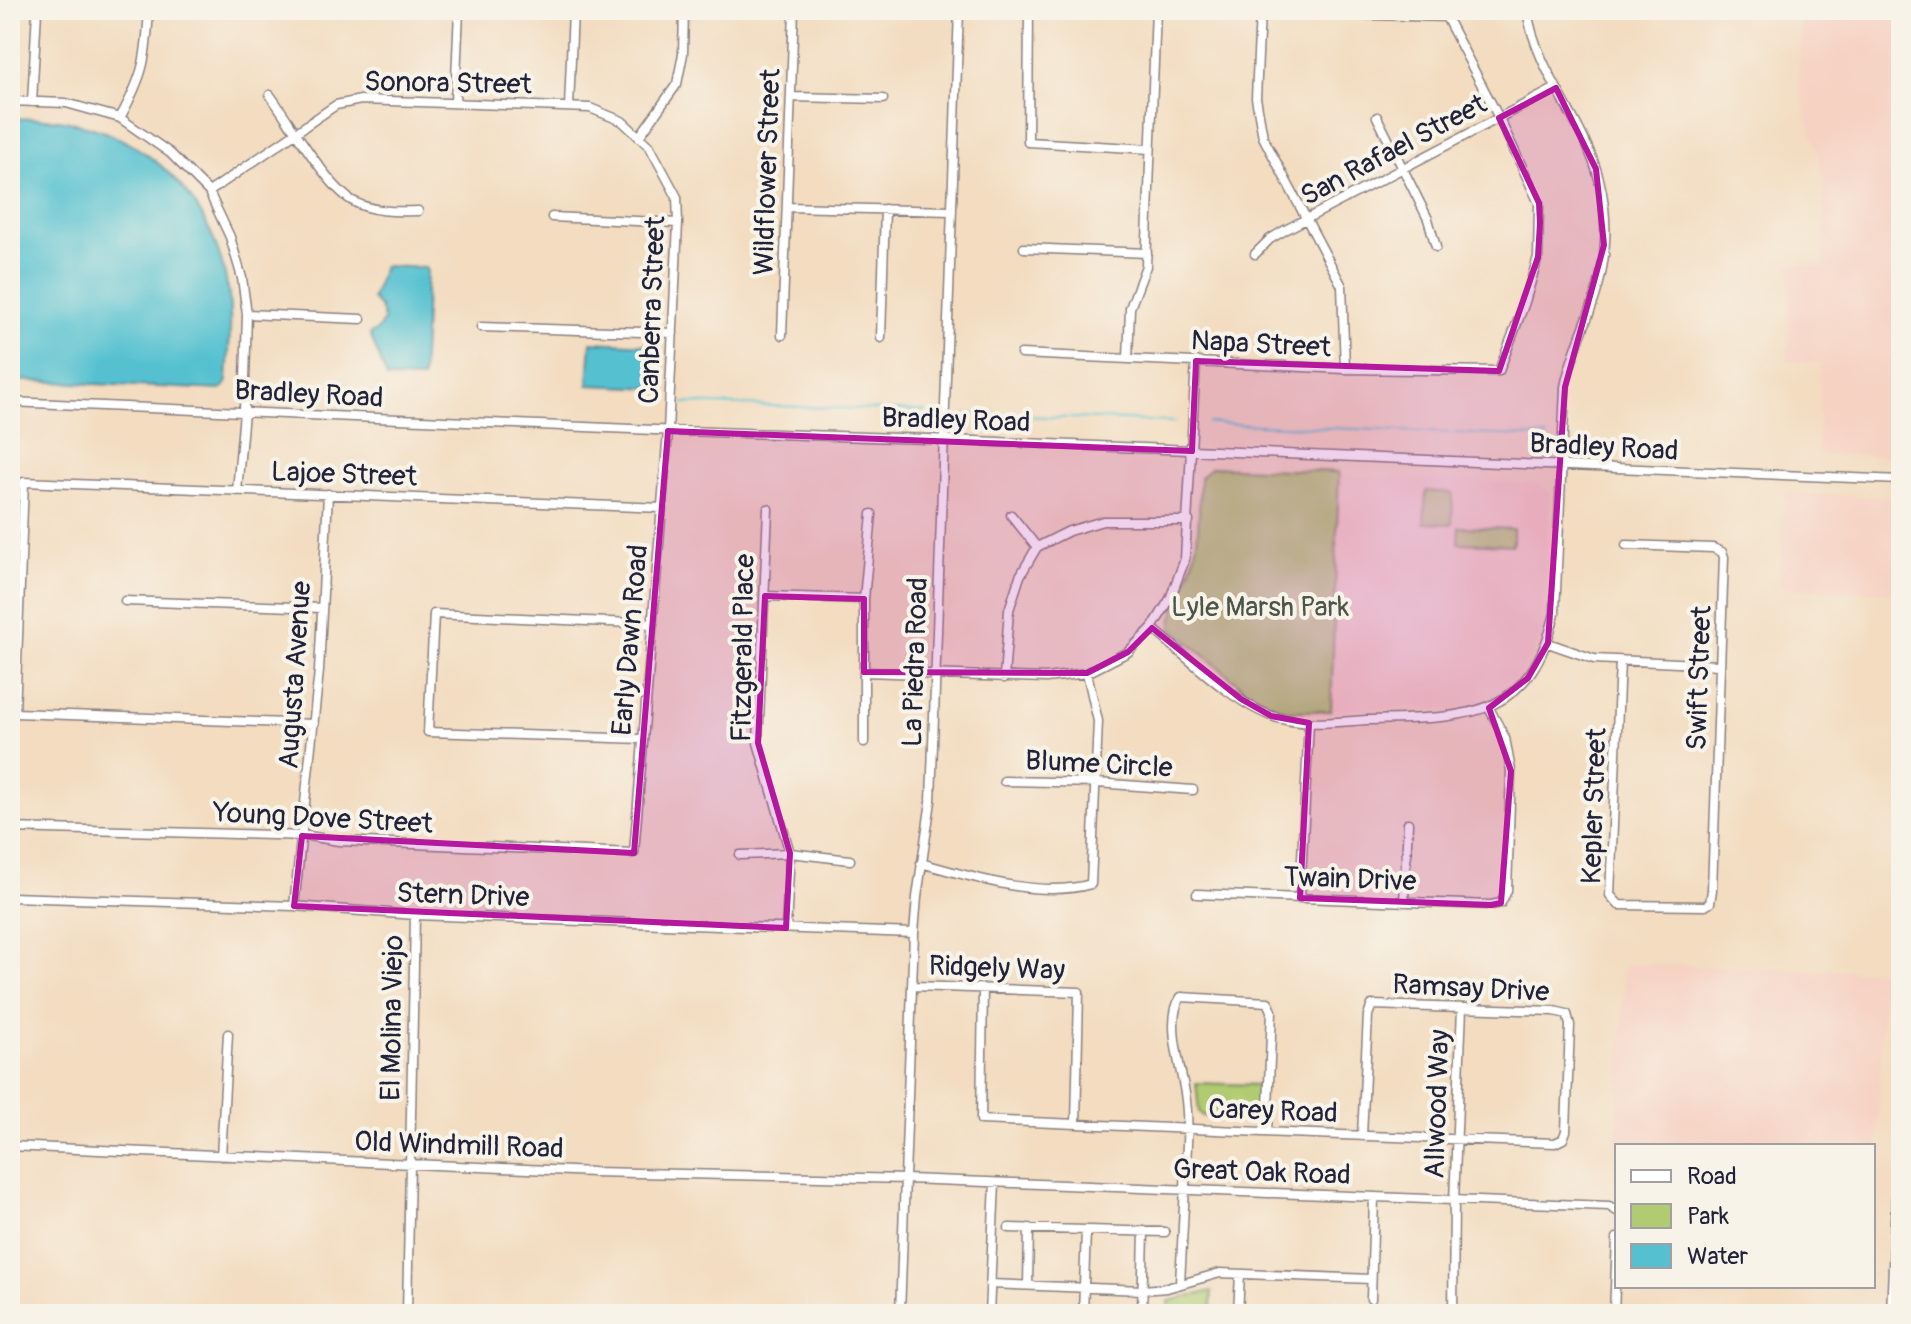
<svg xmlns="http://www.w3.org/2000/svg" width="1911" height="1324" viewBox="0 0 1911 1324" font-family="Pangolin,sans-serif">
  <style>
    .built { fill: #f6d2c3 }
    .green { fill: #b0cb71; stroke: #697656; stroke-width: 2 }
    .water { fill: #55c1d0; stroke: #3c7286; stroke-width: 2 }
    .lines { fill: none; stroke-linecap: round; stroke-linejoin: round }
    .stream { stroke: #55c1d0; stroke-width: 2 }
    .minor-casing { stroke: #8a7f7e; stroke-width: 11 }
    .major-casing { stroke: #8a7f7e; stroke-width: 13 }
    .minor { stroke: #fff; stroke-width: 8 }
    .major { stroke: #fff; stroke-width: 10 }
    .marked { fill: #b5179e; fill-opacity: 0.2; stroke: #b5179e; stroke-width: 6; stroke-linejoin: round }
    .labels { text-anchor: middle; stroke-width: 8; stroke-linejoin: round; paint-order: stroke }
    .street-label { font-size: 28px; fill: #22223b; stroke: #f7f3e8 }
    .park-label { font-size: 28px; fill: #4d554b; stroke: #f7f3e8 }
  </style>
  <rect width="100%" height="100%" fill="#f7f3e8"/>
  <filter id="ink" filterUnits="userSpaceOnUse"><feTurbulence type="fractalNoise" baseFrequency=".0125" numOctaves="2"/><feDisplacementMap in="SourceGraphic" scale="16" xChannelSelector="R" yChannelSelector="G"/><feConvolveMatrix kernelMatrix="1 2 1 2 8 2 1 2 1" color-interpolation-filters="sRGB"/></filter>
  <filter id="wash" filterUnits="userSpaceOnUse"><feTurbulence type="fractalNoise" baseFrequency=".006" numOctaves="4" result="noise"/><feDisplacementMap in="SourceGraphic" scale="32" xChannelSelector="R" yChannelSelector="G"/><feGaussianBlur stdDeviation="1.8" result="paint"/><feColorMatrix in="noise" values="0 0 0 0 0 0 0 0 0 0 0 0 0 0 0 0 0 1.4 0 .05"/><feComposite in="paint" operator="in"/></filter>
  <g filter="url(#wash)">
    <rect width="100%" height="100%" fill="#f3dcc0"/>
    <path class="built" d="M1801,10H1901V456L1818,455L1820,363L1788,361L1790,265H1824V179L1798,84Z
      M1339,475L1538,484L1550,492L1541,634L1524,670L1511,686L1482,703L1454,710L1389,708L1331,711Z
      M1784,493L1901,498V593L1780,588Z
      M1624,963L1884,972L1875,1216L1873,1146H1617L1616,1164Z"/>
    <path class="green" d="M1211,467L1339,472L1331,711H1289L1259,701L1172,628C1170,610 1188,583 1193,562C1200,534 1199,506 1200,478Z
      M1426,491L1453,493L1452,524L1424,523Z
      M1459,527L1513,529V545L1458,543Z
      M1196,1083L1258,1085L1257,1113L1251,1119L1203,1116L1199,1112Z
      M1212,1291L1211,1314H1169V1301Z"/>
    <path class="water" d="M10,118C26,119 43,118 59,120C151,134 213,200 228,290C233,320 228,353 227,382L221,390L10,380Z
      M384,266L427,268L422,379L387,378L370,334L377,331L384,320L380,307L372,299Z
      M591,342L651,345L658,350L656,388L588,385Z"/>
    <g class="lines">
      <path class="stream" d="M683,403L925,411
        M966,414L1176,422
        M1209,423L1547,437"/>
    </g>
  </g>
  <g filter="url(#ink)">
    <g class="lines">
      <defs>
        <path id="minor" d="M1029,10L1028,142L1150,149
          M270,95C290,122 326,184 351,200C370,212 396,212 418,211
          M791,97L883,99
          M10,101L66,103L120,118L170,153L209,192L230,237L242,278L247,314L244,412L237,491
          M32,102L37,10
          M455,102L459,10
          M569,107L573,10
          M1377,117L1428,219L1436,247
          M120,118C144,74 146,60 149,10
          M639,137L677,84L683,54L684,10
          M787,207L952,211
          M552,217L678,223
          M1024,248L1147,253
          M1255,254L1270,239L1287,229L1556,88
          M247,314L361,319
          M481,327L673,333
          M782,335L794,10
          M881,338L885,209
          M1021,354L1345,369L1499,371L1525,302L1538,257L1539,203L1499,118L1446,17L1260,12L1256,98L1263,137L1342,286L1345,369
          M1128,359L1130,308L1146,266L1156,10
          M10,402L654,430L928,439L1901,480
          M768,509L758,743L790,853L786,928
          M1011,515L1037,547
          M765,596L864,599
          M125,601L322,608
          M1152,628C1185,655 1230,700 1269,715C1299,727 1335,722 1366,720C1462,717 1529,724 1555,613L1565,387C1571,356 1584,329 1594,300C1607,262 1609,218 1599,179C1583,119 1536,72 1527,10
          M1548,643L1594,659L1719,665
          M1620,661L1610,895L1619,905L1705,906L1710,903L1712,890L1724,557L1722,552L1713,548L1626,545
          M864,672L1046,678L1087,673L1128,652L1152,628L1170,599L1185,559L1196,361
          M1004,678L1009,610L1020,576L1037,547L1069,531L1103,521H1189
          M314,724L15,713L24,482L662,508
          M643,739L428,732L434,614L653,624
          M864,742V599L872,514
          M1004,781L1097,783L1193,790
          M10,828L308,836L339,841L634,853L668,431L678,223L677,197L650,147L622,121L590,108L361,100L336,105L209,192
          M740,855L790,853L850,860
          M921,863C972,877 1039,899 1091,884L1098,721L1087,673
          M1197,894L1491,905L1501,903L1507,891L1511,771L1505,738L1489,708
          M10,897L294,906L415,915L914,933
          M1300,898L1309,723
          M1404,902L1408,823
          M294,906L319,671L328,494
          M914,986L1079,992L1076,1124
          M983,989L981,1120C1172,1128 1364,1137 1555,1143L1563,1139L1566,1131L1570,1025L1567,1014L1554,1011L1372,1005L1368,1015L1362,1136
          M10,1146L593,1172L907,1179L1609,1206L1617,1211
          M221,1156L228,1034
          M1009,1228L1165,1232
          M990,1284L1143,1290L1167,1288L1220,1273L1371,1279
          M1180,1284C1182,1245 1184,1206 1186,1167C1187,1143 1189,1117 1185,1093C1181,1068 1165,1019 1181,997L1268,1002L1272,1011L1267,1132
          M1028,1285L1029,1228
          M1371,1299L1374,1198
          M407,1314L415,915
          M900,1314L914,933L917,897L931,801L959,10
          M989,1314L995,1183
          M1083,1314L1086,1230
          M1142,1314L1144,1231
          M1238,1314L1240,1274
          M1453,1314L1454,1201L1462,1008
          M1614,1314L1617,1238"/>
        <path id="major" d="M1892,1314L1901,1104"/>
      </defs>
      <use href="#minor" class="minor-casing"/>
      <use href="#major" class="major-casing"/>
      <use href="#minor" class="minor"/>
      <use href="#major" class="major"/>
    </g>
  </g>
  <path class="marked" d="M1556,88L1596,169L1604,245L1565,387L1548,643L1528,678L1489,708L1511,771L1501,903L1491,905L1300,898L1309,723L1271,716L1241,699L1152,628L1128,652L1087,673L864,672V599L765,596L758,743L790,853L786,928L294,906L302,836L634,853L668,431L1192,451L1196,361L1499,371L1538,257L1540,223L1539,203L1499,118Z"/>
  <g class="labels">
    <g class="street-label">
      <text transform="translate(448 82) rotate(1)" y="10">Sonora Street</text>
      <text transform="translate(1393 149) rotate(-28)" y="10">San Rafael Street</text>
      <text transform="translate(766 172) rotate(-88)" y="10">Wildflower Street</text>
      <text transform="translate(651 310) rotate(-88)" y="10">Canberra Street</text>
      <text transform="translate(1261 343) rotate(3)" y="10">Napa Street</text>
      <text transform="translate(309 393) rotate(3)" y="10">Bradley Road</text>
      <text transform="translate(956 419) rotate(2)" y="10">Bradley Road</text>
      <text transform="translate(1604 446) rotate(3)" y="10">Bradley Road</text>
      <text transform="translate(344 473) rotate(2)" y="10">Lajoe Street</text>
      <text transform="translate(629 640) rotate(-85)" y="10">Early Dawn Road</text>
      <text transform="translate(742 648) rotate(-89)" y="10">Fitzgerald Place</text>
      <text transform="translate(914 662) rotate(-88)" y="10">La Piedra Road</text>
      <text transform="translate(294 675) rotate(-86)" y="10">Augusta Avenue</text>
      <text transform="translate(1698 678) rotate(-88)" y="10">Swift Street</text>
      <text transform="translate(1099 763) rotate(3)" y="10">Blume Circle</text>
      <text transform="translate(1593 806) rotate(-88)" y="10">Kepler Street</text>
      <text transform="translate(323 817) rotate(3)" y="10">Young Dove Street</text>
      <text transform="translate(1350 878) rotate(2)" y="10">Twain Drive</text>
      <text transform="translate(463 894) rotate(2)" y="10">Stern Drive</text>
      <text transform="translate(997 967) rotate(2)" y="10">Ridgely Way</text>
      <text transform="translate(1471 987) rotate(3)" y="10">Ramsay Drive</text>
      <text transform="translate(391 1018) rotate(-89)" y="10">El Molina Viejo</text>
      <text transform="translate(1436 1104) rotate(-88)" y="10">Allwood Way</text>
      <text transform="translate(1273 1110) rotate(2)" y="10">Carey Road</text>
      <text transform="translate(459 1144) rotate(2)" y="10">Old Windmill Road</text>
      <text transform="translate(1262 1171) rotate(2)" y="10">Great Oak Road</text>
    </g>
    <g class="park-label">
      <text x="1260" y="616">Lyle Marsh Park</text>
    </g>
  </g>
  <rect width="1911" height="1324" fill="none" stroke="#f7f3e8" stroke-width="40"/>
  <rect x="1615" y="1144" width="260" height="144" fill="#f7f3e8" stroke="#a29fa3" stroke-width="2"/>
  <rect x="1631" y="1170" width="40" height="12" fill="#ffffff" stroke="#a29fa3" stroke-width="2"/>
  <text x="1687" y="1184" font-size="24" fill="#22223b">Road</text>
  <rect x="1631" y="1204" width="40" height="24" fill="#b0cb71" stroke="#a29fa3" stroke-width="2"/>
  <text x="1687" y="1224" font-size="24" fill="#22223b">Park</text>
  <rect x="1631" y="1244" width="40" height="24" fill="#55c1d0" stroke="#a29fa3" stroke-width="2"/>
  <text x="1687" y="1264" font-size="24" fill="#22223b">Water</text>
</svg>
